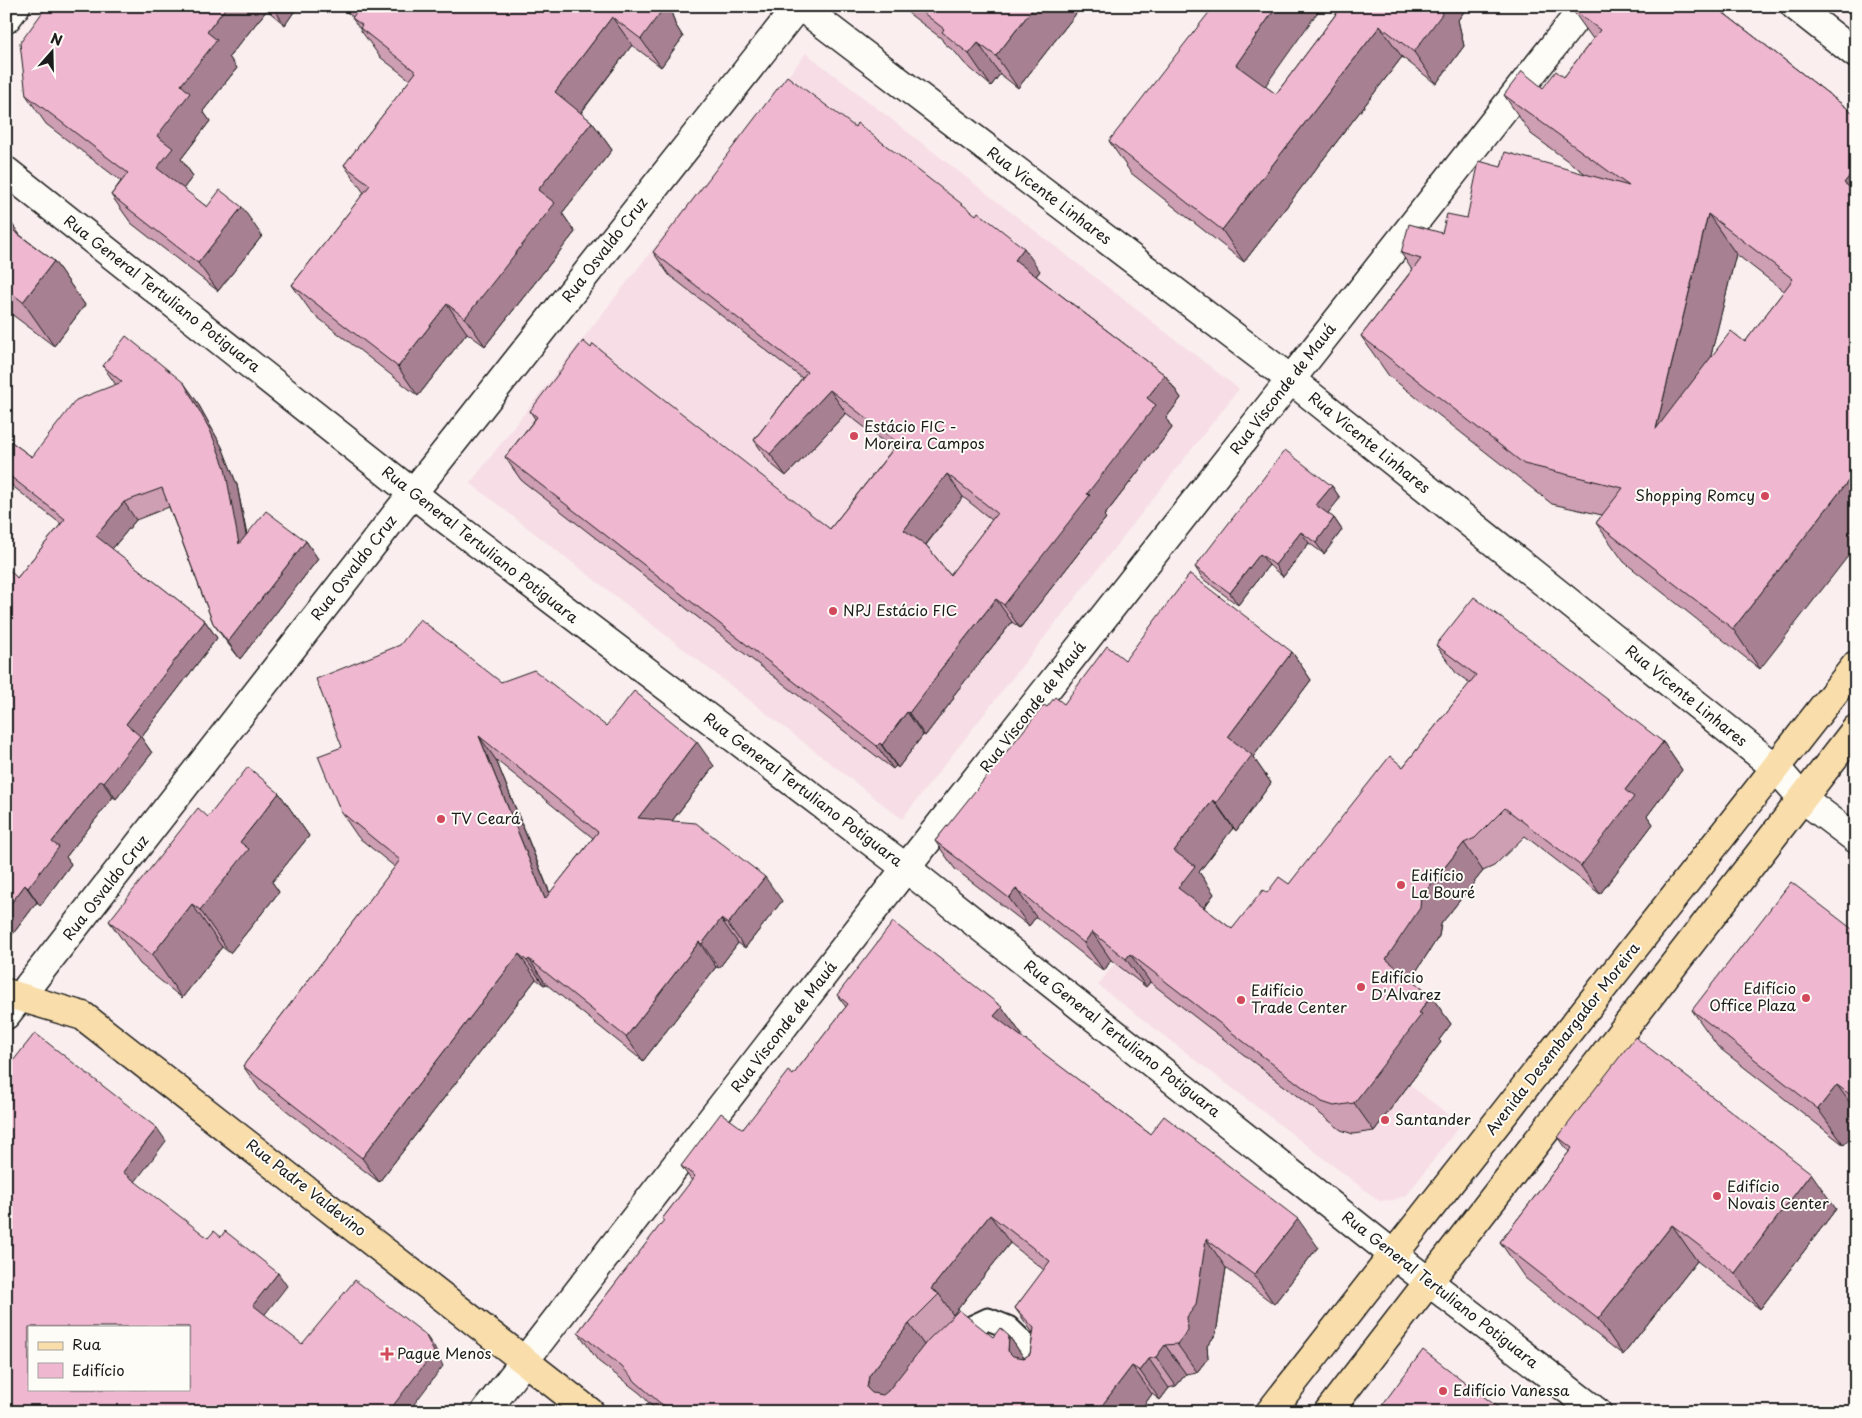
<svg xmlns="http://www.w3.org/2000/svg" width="1862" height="1418" viewBox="0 0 1862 1418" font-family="'Playpen Sans',sans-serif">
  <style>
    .built { fill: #f7dee6 }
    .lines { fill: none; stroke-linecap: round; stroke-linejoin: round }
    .lane-casing { stroke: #1c1c1c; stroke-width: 25 }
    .street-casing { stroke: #1c1c1c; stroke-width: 31 }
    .primary-casing { stroke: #1c1c1c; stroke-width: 31 }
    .lane { stroke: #fdfcf7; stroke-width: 21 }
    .street { stroke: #fdfcf7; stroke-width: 28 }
    .primary { stroke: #f9deab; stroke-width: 28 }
    .wall { fill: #ce9eb3; stroke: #1c1c1c; fill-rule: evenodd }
    .shaded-wall { fill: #a78192; stroke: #1c1c1c }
    .building { fill: #efb8d0; stroke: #1c1c1c; fill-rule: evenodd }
    .poi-dot { fill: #d1495b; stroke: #fdfcf7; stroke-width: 2 }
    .labels { text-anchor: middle; stroke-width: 4; stroke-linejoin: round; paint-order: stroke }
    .street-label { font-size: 15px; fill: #1c1c1c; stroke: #fdfcf7 }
    .poi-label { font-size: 15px; fill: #1c1c1c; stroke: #fdfcf7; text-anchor: start }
  </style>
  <rect width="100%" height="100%" fill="#faeeef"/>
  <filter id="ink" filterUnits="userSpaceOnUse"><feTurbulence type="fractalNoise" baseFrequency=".02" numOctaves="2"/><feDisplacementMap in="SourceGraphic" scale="10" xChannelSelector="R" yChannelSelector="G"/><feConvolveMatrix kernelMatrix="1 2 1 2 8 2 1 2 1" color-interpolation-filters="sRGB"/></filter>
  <g filter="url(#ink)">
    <path class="built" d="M806,53L1239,389L902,819L470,483Z
      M1164,898L1461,1124L1407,1195L1394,1200L1379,1201L1098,985Z"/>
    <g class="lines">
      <defs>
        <path id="lane" d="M956,1342L973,1326L988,1319L1008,1327L1042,1360L1040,1374"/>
        <path id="street" d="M800,6L1290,379L1776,768L1802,798L1856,839
          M1795,6L1856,54
          M6,19L16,6
          M6,171L439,514L906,868L1394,1255L1597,1412
          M6,1015L412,494L798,6
          M485,1412L906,868L1585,6"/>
        <path id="primary" d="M6,993L83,1016L590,1412
          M1270,1412L1856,665
          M1328,1412L1856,729"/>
      </defs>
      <use href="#lane" class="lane-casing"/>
      <use href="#street" class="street-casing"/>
      <use href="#primary" class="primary-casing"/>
      <use href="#lane" class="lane"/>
      <use href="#street" class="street"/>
      <use href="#primary" class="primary"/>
    </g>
    <path class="wall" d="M47,6H298L285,25L267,10L229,57L237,68L203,111L210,121L181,159L193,176L183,189L207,207L262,236L218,291L131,223L111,195L121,181L46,124L26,95Z
      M339,6H671L670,8L675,24L683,37L661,67L632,45L581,113L592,122L612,150L562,213L575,232L485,346L467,333L418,396L312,313L292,285L364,193L344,165L410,80L380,57L352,18L353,17Z
      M899,6H1082L1018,88L1000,74L991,86L964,63L956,53L944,43L941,38Z
      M1342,6H1468L1458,20L1464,46L1436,84L1402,57L1244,262L1131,173L1109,141L1265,86L1276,94Z
      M1573,6H1720L1725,14L1856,115L1760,669L1624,562L1596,523L1602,515L1552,504L1389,376L1361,336L1412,270L1401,253L1442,233L1467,218L1501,167L1587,175L1531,134L1504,95L1543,88L1564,77L1593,39L1571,8ZM1736,254L1784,291L1745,342L1710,358Z
      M6,217L20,235L54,261L85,305L54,346L6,310Z
      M653,252L1040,271L1036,276L1165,375L1181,398L1166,418L1172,428L1104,516L1106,518L1020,628L1012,622L953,696L954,698L925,736L923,735L898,768L896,766L893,769L521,480L505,457L535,419L530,411L830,529L893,449L846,413L786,476L770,463L754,440L802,378L669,275ZM963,497L992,520L950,575L926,545Z
      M103,366L196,400L222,447L237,485L247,535L306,541L318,559L240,659L225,640L213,623L169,507L136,520L112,549L205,621L217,638L141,737L152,753L116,799L113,797L66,857L71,864L40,906L37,902L6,943V567L17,578L61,524L6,481V438L32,457L116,385Z
      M1332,486L1340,498L1327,513L1334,518L1342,530L1324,554L1309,543L1283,577L1269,565L1238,605L1203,579L1195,567Z
      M1436,645L1663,742L1682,770L1647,816L1653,824L1600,894L1525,836L1494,866L1483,871L1441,924L1439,936L1411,979L1431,996L1451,1024L1439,1040L1441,1042L1374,1131L1353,1134L1341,1130L1150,982L1146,987L1111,960L1104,971L1036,917L1029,926L955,869L935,841L1047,707L1064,704L1125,660L1292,652L1311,680L1253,757L1271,783L1236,831L1233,828L1199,872L1214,894L1204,908L1232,929L1267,893L1289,884L1403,767L1470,683L1456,673Z
      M501,682L606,726L714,766L672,821L782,901L745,948L738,943L719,968L716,967L643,1061L546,984L544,985L536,979L379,1182L260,1090L243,1066L395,867L358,837L341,812L342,747ZM496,760L593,838L550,893Z
      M279,793L309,836L272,882L279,892L230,953L222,947L182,998L140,964L109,921L208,817Z
      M1856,932V1131L1844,1145L1718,1047L1692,1010Z
      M837,995L1002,1007L1022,1035L1021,1037L1150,1134L1318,1247L1274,1304L1226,1268L1216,1334L1207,1346L1208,1358L1197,1372L1186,1374L1176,1386L1169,1388L1160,1400L1152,1394L1139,1412H657L641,1394L598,1361L578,1332L664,1221L662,1219L692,1181L681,1166L743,1129L793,1075L846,1007ZM1010,1243L1044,1270L1015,1308L1033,1333L1030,1354L1024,1358L1009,1336L993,1337L953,1315Z
      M1558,1137L1836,1209L1760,1309L1697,1261L1623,1355L1525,1278L1500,1242L1569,1152Z"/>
    <path class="shaded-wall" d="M227,6H265L267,10L229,57L237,68L203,111L210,121L181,159L193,176L177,197L157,168V136L207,32Z
      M272,6H298L285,25Z
      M661,6H671L670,8L675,24L683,37L661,67L641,39Z
      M1035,6H1082L1018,88L996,56Z
      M1277,6H1322L1258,96L1236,65Z
      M1440,6H1468L1458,20L1464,46L1436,84L1414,52Z
      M1718,6H1720L1747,45L1717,8Z
      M612,17L632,45L575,120L555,92Z
      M1380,26L1402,57L1244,262L1222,230Z
      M978,43L1000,74L991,86L969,54Z
      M592,122L612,150L562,213L575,232L485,346L465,318L538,190Z
      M1856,168V199L1844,183Z
      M242,207L262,236L218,291L198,263Z
      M1708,214L1736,254L1683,469L1656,429Z
      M8,218L39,263L6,226V220Z
      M1024,248L1040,271L1031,282L1015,260Z
      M54,261L85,305L54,346L23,302Z
      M447,304L467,333L418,396L398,367Z
      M1165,375L1181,398L1166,418L1172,428L1104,516L1106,518L1020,628L1004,605L1087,494L1147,398Z
      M184,383L196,400L222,447L237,485L251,562L239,544Z
      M830,390L846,413L786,476L770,454Z
      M1856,471V546L1760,669L1733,629Z
      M947,474L963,497L920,552L904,530Z
      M1332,486L1340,498L1325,517L1316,505Z
      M124,502L136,520L108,554L96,536Z
      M1334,518L1342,530L1324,554L1316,543Z
      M1301,532L1309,543L1283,577L1275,565Z
      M306,541L318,559L240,659L228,642Z
      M1260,554L1269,565L1238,605L1230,593Z
      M996,599L1012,622L953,696L954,698L925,736L909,713L937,674Z
      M205,621L217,638L141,737L152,753L116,799L104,782L126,724Z
      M1292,652L1311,680L1253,757L1271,783L1236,831L1216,803L1228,737Z
      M907,712L923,735L898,768L882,745Z
      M479,736L496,760L562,924L545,899Z
      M697,742L714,766L655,843L638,818Z
      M1663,742L1682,770L1647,816L1653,824L1600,894L1581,866L1625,790Z
      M880,743L896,766L893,769L877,746Z
      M101,780L113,797L66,857L71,864L40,906L28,888L52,842Z
      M279,793L309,836L272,882L279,892L230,953L200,910L240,842Z
      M1213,800L1233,828L1199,872L1214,894L1197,916L1178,888L1174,851Z
      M1464,843L1483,871L1441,924L1439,936L1406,987L1386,959L1421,897Z
      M765,877L782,901L745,948L728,924Z
      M25,885L37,902L6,943V910Z
      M1016,889L1036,917L1029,926L1009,898Z
      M192,904L222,947L182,998L152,955Z
      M721,919L738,943L719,968L702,944Z
      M1092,932L1111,960L1104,971L1084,943Z
      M699,942L716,967L643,1061L626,1037Z
      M519,954L536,979L379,1182L362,1158Z
      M1130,954L1150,982L1146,987L1126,959Z
      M529,959L546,984L544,985L527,961Z
      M1431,996L1451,1024L1439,1040L1441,1042L1374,1131L1354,1103Z
      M1002,1007L1022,1035L1014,1045L994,1016Z
      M1837,1085L1856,1111V1131L1844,1145L1818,1109Z
      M157,1128L166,1141L132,1186L123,1172Z
      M1811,1173L1836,1209L1760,1309L1735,1273Z
      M990,1215L1010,1243L953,1315L939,1294L931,1289Z
      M1298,1219L1318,1247L1274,1304L1254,1275Z
      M1672,1225L1697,1261L1623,1355L1598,1319Z
      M1206,1239L1226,1268L1216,1334L1207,1346L1208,1358L1197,1372L1177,1344L1187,1317Z
      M278,1273L287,1286L262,1318L253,1305Z
      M909,1324L929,1352L884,1412L867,1388L869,1376Z
      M425,1334L434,1347L443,1366L408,1412H390L389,1411Z
      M1009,1336L1029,1365L1028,1379L1008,1351Z
      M1165,1345L1186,1374L1176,1386L1156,1357Z
      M1149,1359L1169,1388L1160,1400L1140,1371Z
      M1132,1366L1152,1394L1139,1412H1097Z
      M385,1408L388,1412H382Z"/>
    <path class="building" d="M47,6H227L207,32L217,40L181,85L190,93L157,136L173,148L157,168L207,207L220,190L242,207L198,263L111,195L128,173L26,95L20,43Z
      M356,6H661L663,9L641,39L612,17L555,92L592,122L538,190L555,203L465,318L447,304L398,367L292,285L370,185L344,165L416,72L360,28L362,25L352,18L359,9Z
      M918,6H1035L996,56L978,43L969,54L942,32L944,29L922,12L923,10Z
      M1214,6H1277L1236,65L1276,94L1342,6H1440L1442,14L1414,52L1380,26L1222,230L1109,141Z
      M1573,6H1718L1717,8L1856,115V168L1844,183L1856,192V471L1733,629L1596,523L1623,488L1524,464L1361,336L1421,259L1401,253L1409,224L1442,233L1447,214L1467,218L1479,161L1501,167L1505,152L1629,186L1504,95L1522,71L1543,88L1556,71L1564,77L1600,30L1571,8ZM1708,214L1793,279L1745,342L1731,331L1656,429Z
      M787,76L855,127L857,123L976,215L978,212L1024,248L1015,260L1165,375L1147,398L1156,405L1087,494L1090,495L1004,605L996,599L937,674L938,675L909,713L907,712L882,745L880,743L877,746L505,457L537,417L530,411L583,341L591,348L593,344L830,529L898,443L830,390L770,454L754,440L807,372L653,252ZM947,474L997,513L950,575L926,545L904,530Z
      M6,225L54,261L23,302L6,289Z
      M126,336L184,383L210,430L225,468L239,544L266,511L306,541L228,642L213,623L162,488L124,502L96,536L205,621L126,724L140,736L104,782L101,780L52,842L59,847L28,888L25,885L6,910V567H7L17,578L65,519L6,473V438L32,457L76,400L122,382L103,366Z
      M1285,450L1332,486L1316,505L1334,518L1316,543L1301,532L1275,565L1260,554L1230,593L1195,567Z
      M1190,574L1292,652L1228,737L1252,755L1216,803L1213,800L1174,851L1195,866L1178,888L1232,929L1263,890L1267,893L1279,877L1289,884L1390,756L1403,767L1476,675L1436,645L1474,597L1663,742L1625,790L1634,797L1581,866L1505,808L1475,838L1464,843L1421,897L1420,908L1386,959L1431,996L1419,1013L1422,1014L1354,1103L1334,1106L1322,1102L1130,954L1126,959L1092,932L1084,943L1016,889L1009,898L935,841L1044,705L1047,707L1055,697L1064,704L1107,646L1125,660Z
      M420,619L501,682L534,670L606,726L634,691L697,742L638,818L696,823L765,877L728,924L721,919L702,944L699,942L626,1037L529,959L527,961L519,954L362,1158L243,1066L400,860L341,812L318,756L342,747L316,679L400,645ZM479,736L598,832L545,899Z
      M248,767L279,793L240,842L249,849L200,910L192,904L152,955L109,921L198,808L208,817Z
      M1791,882L1856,932V1099L1837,1085L1818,1109L1692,1010Z
      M893,922L1002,1007L994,1016L1150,1134L1164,1116L1298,1219L1254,1275L1206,1239L1196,1305L1187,1317L1188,1330L1177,1344L1165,1345L1156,1357L1149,1359L1140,1371L1132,1366L1097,1412H676L660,1403L636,1382L621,1366L578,1332L664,1220L662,1219L695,1176L681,1166L721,1113L743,1129L788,1071L793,1075L848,1004L837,995ZM990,1215L1050,1261L1015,1308L1034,1328L1030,1354L1024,1358L1013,1356L1008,1351L1009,1336L1000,1328L993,1337L959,1310L928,1340L888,1391L883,1395L872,1393L867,1388L869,1376L909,1324L939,1294L931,1289Z
      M35,1033L157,1128L123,1172L208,1238L214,1231L221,1237L225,1231L278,1273L253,1305L302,1344L355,1280L425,1334L434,1352L389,1411L385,1408L382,1412H6V1070ZM29,1327H189V1389H29Z
      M1635,1037L1811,1173L1735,1273L1672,1225L1598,1319L1500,1242L1572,1148L1558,1137Z
      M1423,1350L1504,1412H1377Z"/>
  </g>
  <g class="poi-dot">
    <circle cx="854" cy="436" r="5"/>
    <circle cx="1765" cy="496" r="5"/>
    <circle cx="833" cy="611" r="5"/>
    <circle cx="441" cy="819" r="5"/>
    <circle cx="1401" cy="885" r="5"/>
    <circle cx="1361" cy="987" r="5"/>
    <circle cx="1806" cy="998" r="5"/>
    <circle cx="1241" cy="1000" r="5"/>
    <circle cx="1385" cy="1120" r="5"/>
    <circle cx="1717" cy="1196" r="5"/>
    <path d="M384.5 1346.5h5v5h5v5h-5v5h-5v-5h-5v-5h5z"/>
    <circle cx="1443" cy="1391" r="5"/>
  </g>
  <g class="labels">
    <g class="street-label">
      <text transform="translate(1049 196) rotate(37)" y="5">Rua Vicente Linhares</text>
      <text transform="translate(605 250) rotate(-52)" y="5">Rua Osvaldo Cruz</text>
      <text transform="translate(162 294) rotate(38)" y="5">Rua General Tertuliano Potiguara</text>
      <text transform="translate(1283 389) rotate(-52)" y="5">Rua Visconde de Mauá</text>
      <text transform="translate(1369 443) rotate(39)" y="5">Rua Vicente Linhares</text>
      <text transform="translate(480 545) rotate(38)" y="5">Rua General Tertuliano Potiguara</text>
      <text transform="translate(354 568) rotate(-52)" y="5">Rua Osvaldo Cruz</text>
      <text transform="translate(1686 696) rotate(39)" y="5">Rua Vicente Linhares</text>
      <text transform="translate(1033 707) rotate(-52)" y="5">Rua Visconde de Mauá</text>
      <text transform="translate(803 790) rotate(37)" y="5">Rua General Tertuliano Potiguara</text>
      <text transform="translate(106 888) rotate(-52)" y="5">Rua Osvaldo Cruz</text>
      <text transform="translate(784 1027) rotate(-52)" y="5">Rua Visconde de Mauá</text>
      <text transform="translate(1122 1039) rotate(38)" y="5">Rua General Tertuliano Potiguara</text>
      <text transform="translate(1563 1039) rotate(-52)" y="5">Avenida Desembargador Moreira</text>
      <text transform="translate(306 1188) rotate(38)" y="5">Rua Padre Valdevino</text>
      <text transform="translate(1440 1290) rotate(38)" y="5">Rua General Tertuliano Potiguara</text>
    </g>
    <g class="poi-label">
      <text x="864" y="432">Estácio FIC -<tspan x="864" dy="17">Moreira Campos</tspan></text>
      <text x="1755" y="501" text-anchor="end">Shopping Romcy</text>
      <text x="843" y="616">NPJ Estácio FIC</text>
      <text x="451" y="824">TV Ceará</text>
      <text x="1411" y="881">Edifício<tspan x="1411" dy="17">La Bouré</tspan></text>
      <text x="1371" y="983">Edifício<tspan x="1371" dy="17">D'Alvarez</tspan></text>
      <text x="1796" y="994" text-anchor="end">Edifício<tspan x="1796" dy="17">Office Plaza</tspan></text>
      <text x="1251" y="996">Edifício<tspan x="1251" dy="17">Trade Center</tspan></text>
      <text x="1395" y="1125">Santander</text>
      <text x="1727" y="1192">Edifício<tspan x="1727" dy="17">Novais Center</tspan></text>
      <text x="397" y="1359">Pague Menos</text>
      <text x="1453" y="1396">Edifício Vanessa</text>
    </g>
  </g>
  <rect width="1862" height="1418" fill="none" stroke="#fdfcf7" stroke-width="25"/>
  <rect x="12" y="12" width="1837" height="1393" fill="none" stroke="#1c1c1c" stroke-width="2" filter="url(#ink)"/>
  <rect x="28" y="1326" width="162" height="65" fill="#fdfcf7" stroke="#a3a29f"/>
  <rect x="38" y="1342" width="25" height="8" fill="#f9deab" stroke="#a3a29f"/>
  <text x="72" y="1350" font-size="15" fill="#1c1c1c">Rua</text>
  <rect x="38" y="1363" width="25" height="15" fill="#efb8d0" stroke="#a3a29f"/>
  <text x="72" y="1376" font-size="15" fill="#1c1c1c">Edifício</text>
  <g transform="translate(52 52) rotate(20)" stroke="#fdfcf7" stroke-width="4" paint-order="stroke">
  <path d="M0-4L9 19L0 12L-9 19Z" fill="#1c1c1c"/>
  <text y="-8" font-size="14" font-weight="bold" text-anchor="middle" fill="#1c1c1c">N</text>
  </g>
</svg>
